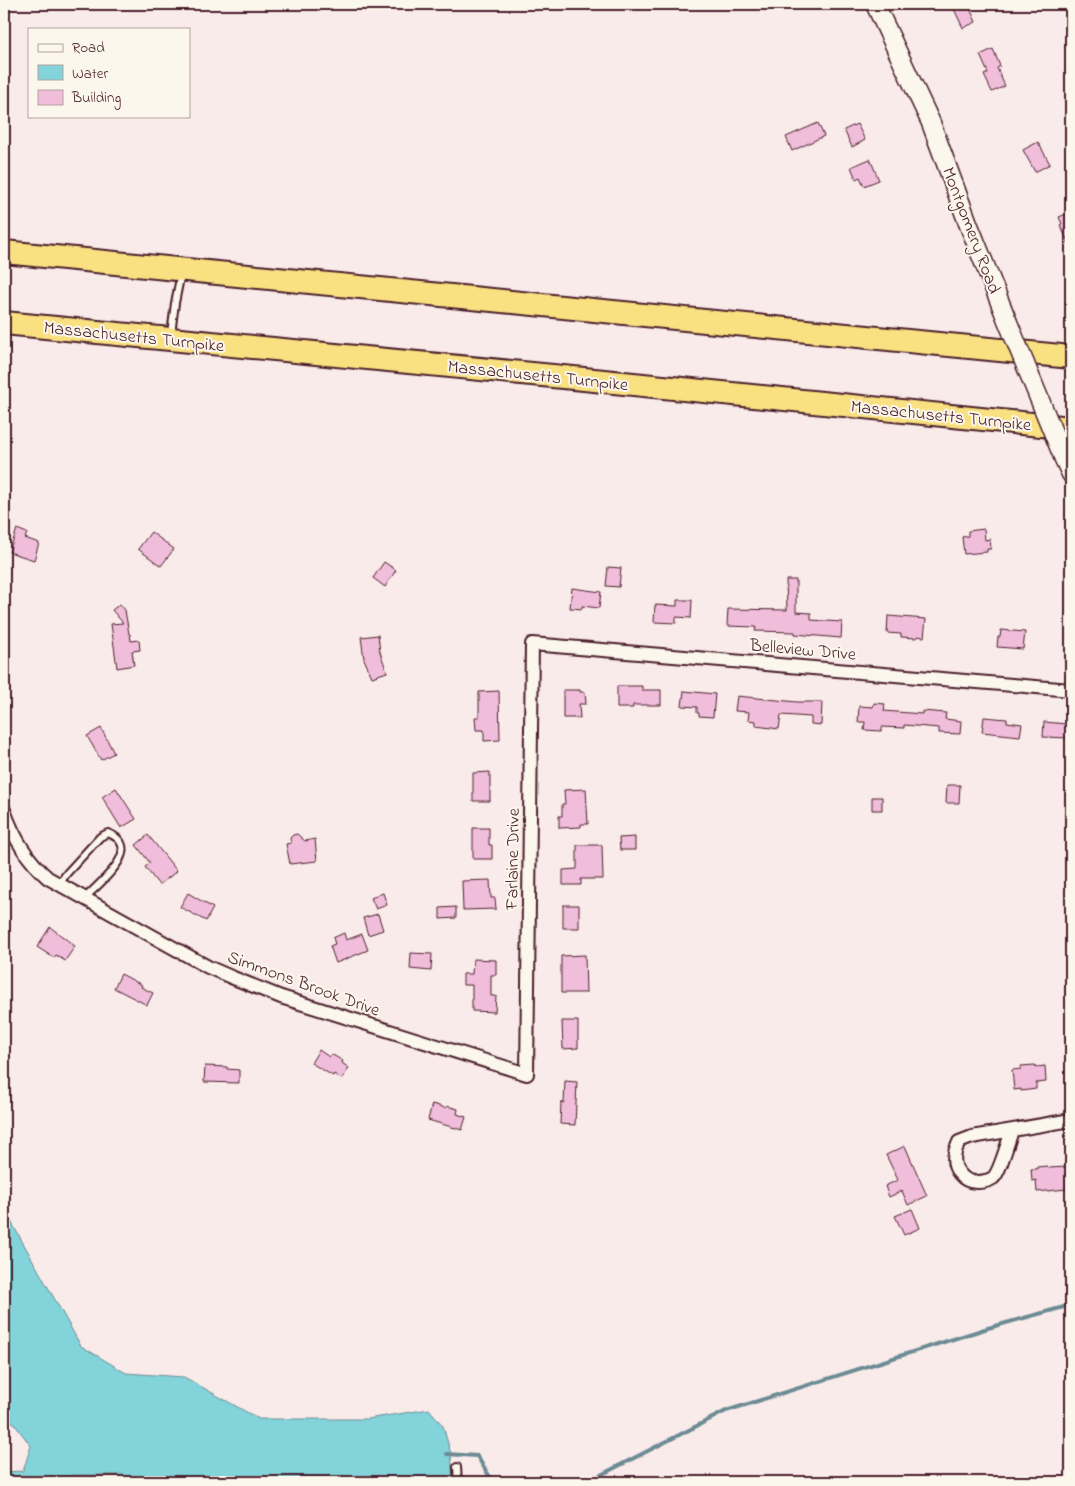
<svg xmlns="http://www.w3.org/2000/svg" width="1075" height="1486" viewBox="0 0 1075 1486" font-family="'Indie Flower',sans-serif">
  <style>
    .water { fill: #82d3da; stroke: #6c8b94 }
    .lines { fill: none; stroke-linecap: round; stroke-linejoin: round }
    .stream { stroke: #6c8b94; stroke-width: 4 }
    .building { fill: #f0bddb; stroke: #4a1f2b }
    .lane-casing { stroke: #4a1f2b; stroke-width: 10 }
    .street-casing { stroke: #4a1f2b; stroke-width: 16 }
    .secondary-casing { stroke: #4a1f2b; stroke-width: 21 }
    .highway-casing { stroke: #4a1f2b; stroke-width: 26 }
    .lane { stroke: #fbf7ec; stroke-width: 6 }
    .street { stroke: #fbf7ec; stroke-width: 12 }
    .secondary { stroke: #fbf7ec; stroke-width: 18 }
    .highway { stroke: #f9e181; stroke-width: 22 }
    .secondary-bridge-casing { stroke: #4a1f2b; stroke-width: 21; stroke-linecap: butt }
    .secondary-bridge { stroke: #fbf7ec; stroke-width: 18 }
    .labels { text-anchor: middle; stroke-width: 4; stroke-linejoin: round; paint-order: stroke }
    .street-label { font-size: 18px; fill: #4a1f2b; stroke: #fbf7ec }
  </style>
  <rect width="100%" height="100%" fill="#f9ebe9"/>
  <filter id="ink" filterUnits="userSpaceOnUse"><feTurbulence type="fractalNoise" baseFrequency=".02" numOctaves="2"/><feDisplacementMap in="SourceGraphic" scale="10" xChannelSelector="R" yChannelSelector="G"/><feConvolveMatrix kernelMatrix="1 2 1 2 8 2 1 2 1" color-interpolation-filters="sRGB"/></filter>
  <g filter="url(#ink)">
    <path class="water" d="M4,1209L81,1346L126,1373L184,1377L259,1419H367L429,1409L443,1426L451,1454L453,1482H132L124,1475H73L48,1482H4V1472L23,1471L31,1446L6,1413L4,1395Z"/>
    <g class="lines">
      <path class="stream" d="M447,1454L477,1456L493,1482
        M587,1482L726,1411L988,1328L1071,1305"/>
    </g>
    <path class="building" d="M966,4H968L976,22L963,28L954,9Z
      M993,49L1000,66L997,68L1005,86L992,92L984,75L988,73L980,55Z
      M818,123L824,136L792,151L786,137Z
      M857,124L865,140L852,147L844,130Z
      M1038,142L1050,164L1035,172L1023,150Z
      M870,159L879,180L864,186L860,177L856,179L851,167Z
      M1071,212V248L1060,225L1062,224L1059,217Z
      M17,529L27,533L25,538L39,543L34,560L9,552Z
      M984,529L985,540L990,539L991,549H987V552L964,554L962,537L968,536V531Z
      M151,532L174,549L161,566L138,549Z
      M384,562L396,570L385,587L373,578Z
      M608,567L621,568L619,587L606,586Z
      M786,580H796V612L811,613V620L842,622L841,638L795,634V632L755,631L756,627L727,626L728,609L787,610Z
      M572,588L601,592L599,608L582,606V609L570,608Z
      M677,600H692L691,618L676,617V623L654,622L655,605L677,606Z
      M120,604L125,610L129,634H130L131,641L139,640L140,650L132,651L134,665L117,668L111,624L123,623L112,610Z
      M888,616L926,619L924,637L917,636V638L901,637V634L887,633Z
      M1001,630L1025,632L1023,649L997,647L998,637H1000Z
      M378,635L380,652L387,672L372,677L364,659L361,637Z
      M617,686H642V690H661V705H633V708H617Z
      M563,690H580V692H585L586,704H579L580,718H563Z
      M499,691L500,740L484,741V730H476L475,717H479V692Z
      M684,691L715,694L713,717L699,716V713H697V707L682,706Z
      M737,696L797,702H822L821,725L811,724V717L781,715L779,729L756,726V721L748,720L749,712L735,711Z
      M874,703L885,704L884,711L922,714V711L946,713L945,719L961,721L960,734L939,733V728L904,725V728L882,727V731L864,730L865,722H858L859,706L873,707Z
      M984,717L1007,719V722L1022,724L1020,736L982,732Z
      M1044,722L1067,724V728H1071V738L1043,737Z
      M101,728L114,753L101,760L87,736Z
      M490,772V801H473V773Z
      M947,785H960L959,803H946Z
      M116,788L136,819L121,828L102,797Z
      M586,789L588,824H581V827L559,828V816H562V804H565L564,790Z
      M872,797H882V810H872Z
      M473,828H489V845H492V859H473Z
      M297,834L305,841L315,839L317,861L290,864L286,844L291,843L290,838L293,835Z
      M148,835L177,871L159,885L145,867L150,863L136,845Z
      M635,837V850H620L619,838Z
      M577,845H602L603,879H581V885H563V870L577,869Z
      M490,880L491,898H495L496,909L463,910L462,881Z
      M188,893L213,908L206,921L180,907Z
      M383,893L387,905L376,909L371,898Z
      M563,905H579V928H563Z
      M456,907V918L440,919V908Z
      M378,914L383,930L368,935L363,918Z
      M50,927L75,946L65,961L56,955L54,958L37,947Z
      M344,933L346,940L362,934L368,950L336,963L330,946L335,944L333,938Z
      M411,953L432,954L431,971L410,969Z
      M585,955L586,993H561V956Z
      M473,959L496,960V975H491V996H496L495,1012L472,1011V985H463V974H472Z
      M121,974L142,985L141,987L153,993L147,1005L114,988Z
      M562,1021H578V1048L563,1049Z
      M319,1050L329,1057L331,1054L343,1061L342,1063L349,1068L342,1079L334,1074L333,1076L311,1063Z
      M1035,1065L1036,1067L1045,1066L1046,1082L1036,1083V1089L1021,1091V1089L1014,1090L1012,1070L1021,1069V1066Z
      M205,1066L227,1067V1069L239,1070V1083L204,1082Z
      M565,1081L577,1082L575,1125L560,1124L561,1102L564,1103Z
      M432,1104L446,1108L447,1106L458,1109L457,1114L466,1117L462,1130L428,1120Z
      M905,1146L927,1196L908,1205L902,1191L889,1197L885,1186L898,1180L886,1155Z
      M1047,1166L1048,1168L1067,1167V1189L1037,1192L1036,1180L1032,1181L1031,1169H1037V1167Z
      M912,1209L920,1228L904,1235L895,1216Z"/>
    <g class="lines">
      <defs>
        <path id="lane" d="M171,334L175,303L181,273
          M59,884L67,873L100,837L108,833C146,848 99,883 85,898
          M457,1467L458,1482"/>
        <path id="street" d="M4,810C13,836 27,860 48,878L208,967L231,977L281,997L527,1074L532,644L1071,690
          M1012,1131C1008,1141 1000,1172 993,1178C988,1181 983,1182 978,1182C963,1183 951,1168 955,1153C955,1149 958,1146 959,1142L972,1137L1071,1120"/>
        <path id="secondary" d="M875,4L931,123L968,223L1007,320
          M1064,459L1071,474"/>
        <path id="highway" d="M4,252L1071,357
          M4,323L584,379L1071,428"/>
      </defs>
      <use href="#lane" class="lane-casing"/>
      <use href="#street" class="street-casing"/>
      <use href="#secondary" class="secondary-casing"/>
      <use href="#highway" class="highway-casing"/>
      <use href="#lane" class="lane"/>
      <use href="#street" class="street"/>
      <use href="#secondary" class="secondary"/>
      <use href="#highway" class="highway"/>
      <defs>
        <path id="secondary-bridge" d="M1007,320L1064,459"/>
      </defs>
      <use href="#secondary-bridge" class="secondary-bridge-casing"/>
      <use href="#secondary-bridge" class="secondary-bridge"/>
    </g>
  </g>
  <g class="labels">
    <g class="street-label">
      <text transform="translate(972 230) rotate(69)" y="6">Montgomery Road</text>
      <text transform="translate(134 336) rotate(6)" y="6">Massachusetts Turnpike</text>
      <text transform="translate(538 375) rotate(6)" y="6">Massachusetts Turnpike</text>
      <text transform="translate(941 415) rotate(6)" y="6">Massachusetts Turnpike</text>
      <text transform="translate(803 649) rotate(5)" y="6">Belleview Drive</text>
      <text transform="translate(512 859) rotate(-89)" y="6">Farlaine Drive</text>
      <text transform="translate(304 983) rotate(20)" y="6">Simmons Brook Drive</text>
    </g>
  </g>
  <rect width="1075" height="1486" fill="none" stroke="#fbf7ec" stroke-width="20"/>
  <rect x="10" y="10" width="1055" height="1466" fill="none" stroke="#4a1f2b" stroke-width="2" filter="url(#ink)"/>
  <rect x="28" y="28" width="162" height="90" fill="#fbf7ec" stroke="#b4a19f"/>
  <rect x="38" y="44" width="25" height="8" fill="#fbf7ec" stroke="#b4a19f"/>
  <text x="72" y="52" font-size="15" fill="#4a1f2b">Road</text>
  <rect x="38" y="65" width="25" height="15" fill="#82d3da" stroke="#b4a19f"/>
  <text x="72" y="78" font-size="15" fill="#4a1f2b">Water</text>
  <rect x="38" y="90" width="25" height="15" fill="#f0bddb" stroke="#b4a19f"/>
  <text x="72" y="102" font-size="15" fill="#4a1f2b">Building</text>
</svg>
